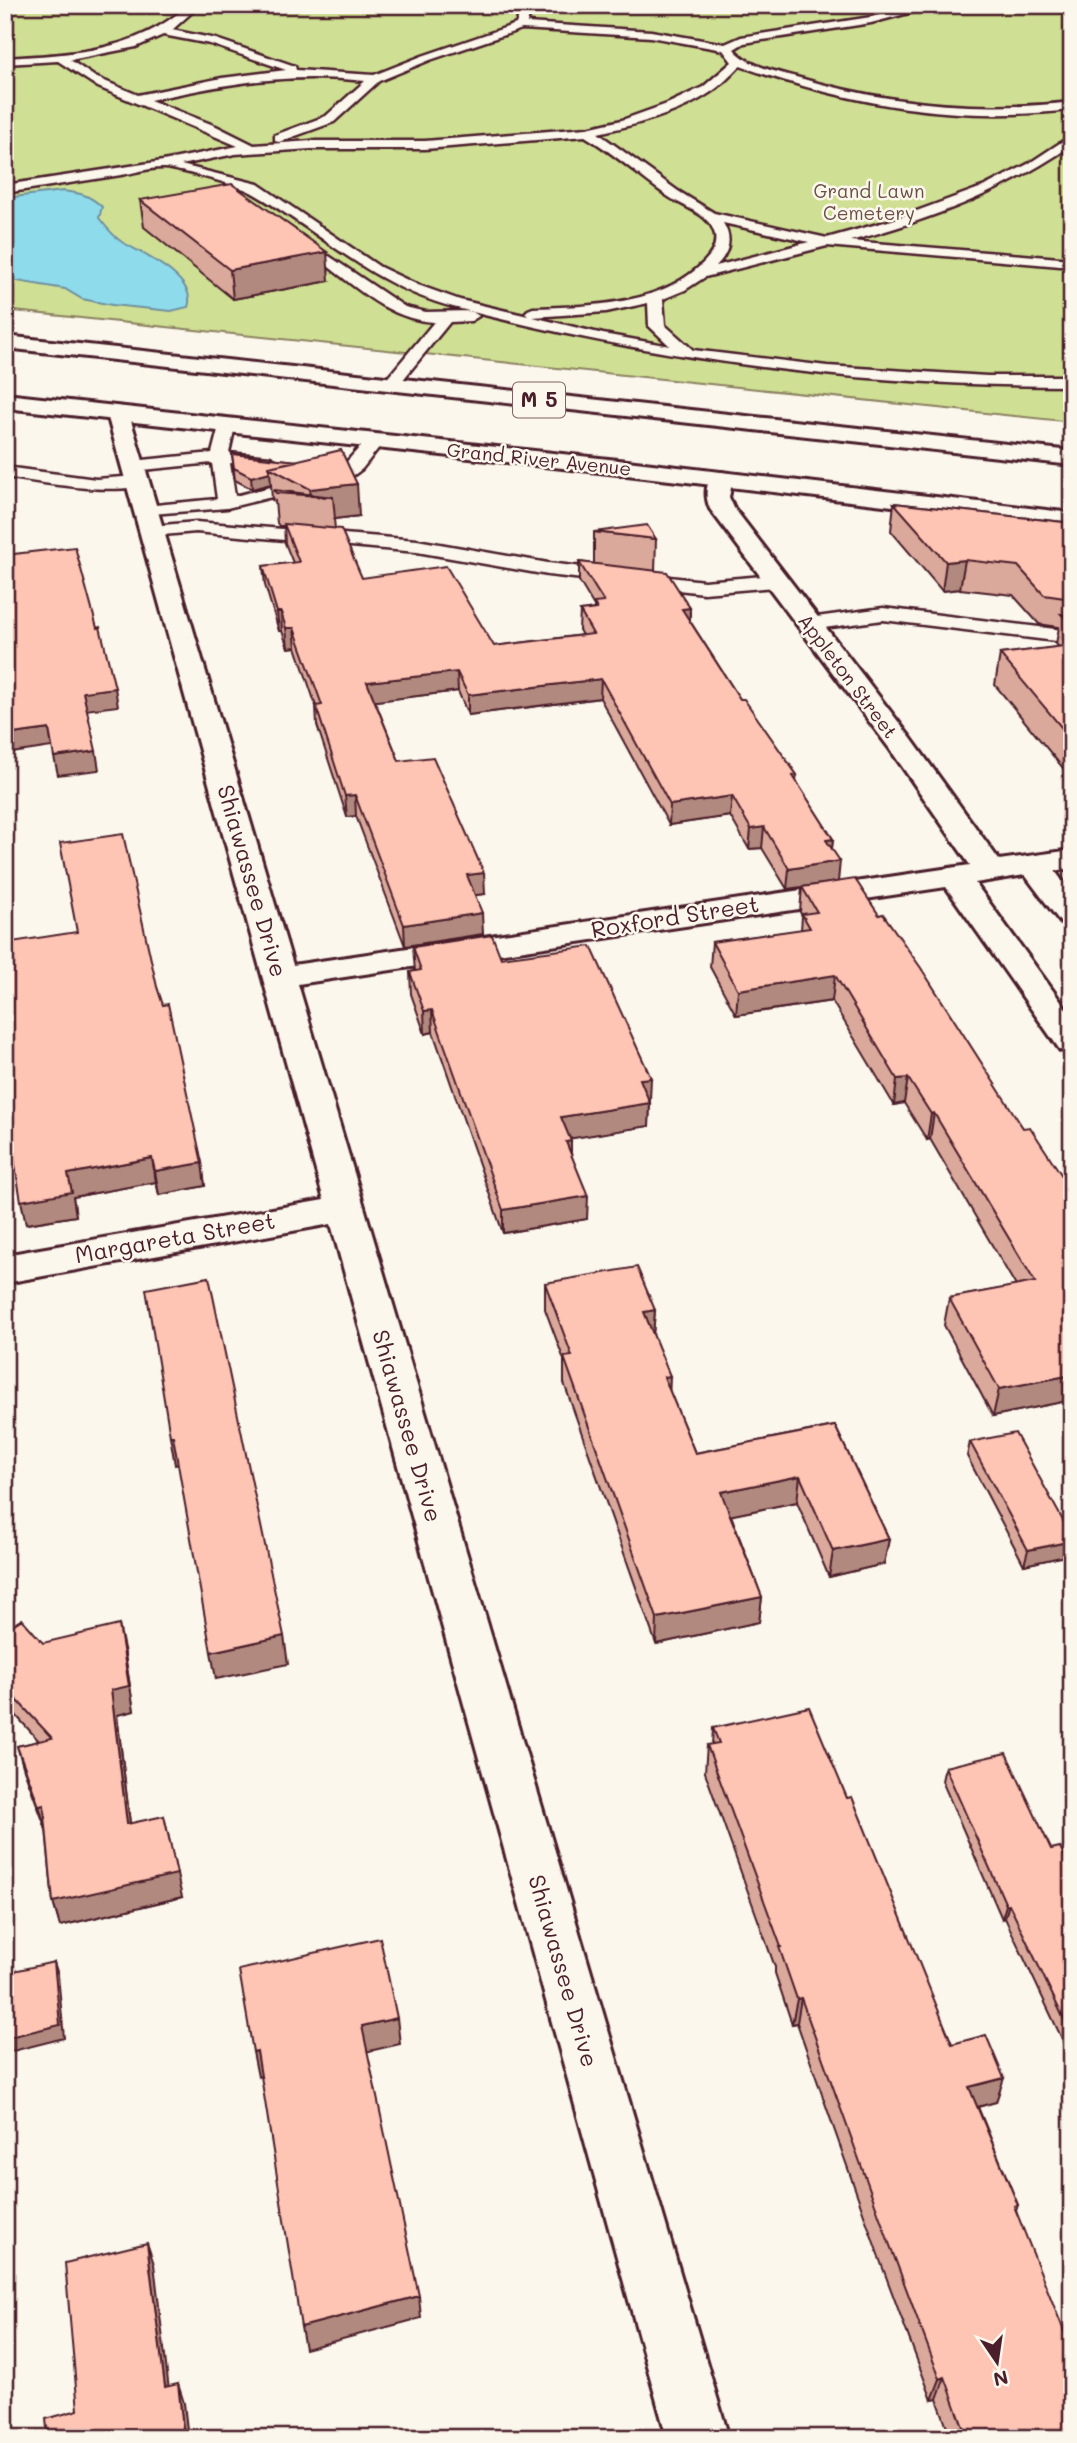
<svg xmlns="http://www.w3.org/2000/svg" width="1077" height="2443" viewBox="0 0 1077 2443" font-family="Mali,sans-serif">
  <style>
    .green { fill: #cfe094; stroke: #8c8060; stroke-width: 2 }
    .water { fill: #8ddbeb; stroke: #72909e; stroke-width: 2 }
    .lines { fill: none; stroke-linecap: round; stroke-linejoin: round }
    .lane-casing { stroke: #4a1f2b; stroke-width: 5 }
    .street-casing { stroke: #4a1f2b; stroke-width: 6 }
    .primary-casing { stroke: #4a1f2b; stroke-width: 6 }
    .lane { fill: #fbf7ec; fill-rule: evenodd }
    .street { fill: #fbf7ec; fill-rule: evenodd }
    .primary { fill: #fbf7ec; fill-rule: evenodd }
    .wall { fill: #daa99b; stroke: #4a1f2b; stroke-width: 2 }
    .shaded-wall { fill: #b2897e; stroke: #4a1f2b; stroke-width: 2 }
    .building { fill: #fec4b4; stroke: #4a1f2b; stroke-width: 2 }
    .labels { text-anchor: middle; stroke-width: 5; stroke-linejoin: round; paint-order: stroke }
    .far-park-label { font-size: 19px; fill: #6b4f45; stroke: #fbf7ec }
    .far-street-label { font-size: 19px; fill: #4a1f2b; stroke: #fbf7ec }
    .shield { fill: #fbf7ec; stroke: #7f6065; stroke-width: 2 }
    .shield-label { font-size: 21px; font-weight: bold; fill: #4a1f2b }
    .street-label { font-size: 23px; fill: #4a1f2b; stroke: #fbf7ec }
  </style>
  <rect width="100%" height="100%" fill="#fbf7ec"/>
  <filter id="ink" filterUnits="userSpaceOnUse"><feTurbulence type="fractalNoise" baseFrequency=".0143" numOctaves="2"/><feDisplacementMap in="SourceGraphic" scale="14" xChannelSelector="R" yChannelSelector="G"/><feConvolveMatrix kernelMatrix="1 2 1 2 8 2 1 2 1" color-interpolation-filters="sRGB"/></filter>
  <g filter="url(#ink)">
    <path class="green" d="M5,5H1072V422L5,310Z"/>
    <path class="water" d="M63,191C80,193 90,195 102,207L99,218C106,227 113,236 122,242C142,254 198,278 188,307L171,311L112,305L82,299L65,289L5,279V198Z"/>
    <g class="lines">
      <defs>
        <path id="lane" d="M5,5H11L5,9Z
          M188,5H200L172,30L216,39L295,66L296,70L374,75L422,56L516,24L523,5H533L527,23L651,31L725,44L741,37L871,17L919,5H939L871,23L744,43L734,49C748,66 774,71 796,77C887,104 977,113 1072,102V110C954,123 851,105 740,66C731,75 722,85 711,92C679,114 635,125 598,133L678,191L714,213L827,238L892,220L985,186L1028,164L1072,135V145C1004,192 930,220 850,241L1072,259V267L827,246L705,277L685,290L663,299L665,325L693,350L827,366L987,376H1072V386C859,386 659,361 453,307C370,285 322,232 251,192C242,186 176,169 165,168C152,167 134,173 121,175C83,181 44,187 5,193V185L163,161L238,146L98,87L58,61L5,64V58C72,54 137,52 188,5ZM522,29L651,37L723,50L732,62L703,87L667,104L622,120L587,128L425,141H311L254,145L216,126L150,100C227,84 286,72 365,81L326,116L275,135V141L279,142L334,122L379,81L430,60ZM163,35L210,44L286,70L222,78L138,95L95,77L70,60L136,47ZM585,136C614,153 639,176 666,195C681,206 705,212 713,229C719,242 713,253 704,262C661,306 590,306 533,308L528,310L525,313L528,316L460,300L418,285L380,267L258,184L181,165L235,154L311,149H425ZM723,223L809,242L716,266C729,253 733,239 723,223ZM648,303L649,326L670,346L603,334L533,317L606,312Z
          M1050,5H1064L1072,9V16Z
          M329,256L405,307L426,312L471,311L479,316L471,321L450,322L397,387H385L383,384L385,381L434,322C389,319 358,289 324,263V257Z
          M227,421L235,426L229,453L270,457L279,462L270,467L230,463L235,496L338,470C350,461 362,440 376,436L384,441L362,469L350,478L227,508L139,515L136,511L145,506L217,499L212,463L133,471L124,466L133,461L212,453L219,426Z
          M5,467L96,479L137,476L146,481C130,499 31,481 5,477Z
          M196,522L417,540L548,563L704,581L776,575L785,581L776,587L704,593L548,575L417,552L196,532L152,536L143,531L152,526Z
          M883,608L1072,631V643L883,620L809,630L799,624L809,618Z"/>
        <path id="street" d="M118,407L126,409L129,414L293,965L970,865L890,749L710,509C705,497 705,485 713,474L721,472L729,474L733,479L729,497L734,508L910,737L999,860L1072,850V868L1055,871L1072,894V926L1061,923L1025,875L975,883L1072,1017V1053L1060,1050L946,887L298,984L729,2438H667L331,1224L5,1283V1255L324,1200L107,414L110,409Z"/>
        <path id="primary" d="M5,336L1072,451V465L5,348Z
          M5,394L627,461L1072,513V527L627,475L5,408Z"/>
      </defs>
      <use href="#lane" class="lane-casing"/>
      <use href="#street" class="street-casing"/>
      <use href="#primary" class="primary-casing"/>
      <use href="#lane" class="lane"/>
      <use href="#street" class="street"/>
      <use href="#primary" class="primary"/>
    </g>
    <path class="wall" d="M140,200L329,281L233,299L144,227Z
      M232,454L297,461L359,516L334,519L335,529L362,578L494,646L582,635L579,630L580,611L594,609V606L579,581V562L594,564V532L656,539L655,571L690,608V621L740,699L797,775L796,781L833,839L832,848L838,881L1023,1128L1072,1191V1400L993,1416L944,1325L949,1298L1016,1286L930,1139L927,1140L904,1103L894,1105L832,1001L736,1015L710,967L712,942L801,930L802,916L800,912L802,887L787,889L762,848L749,849L730,816L669,825L600,698L468,715L458,691L375,701L399,761L485,894L475,895L483,934L405,946L356,816L347,817L317,725L316,706L296,647L288,648L282,631H279L265,585L263,566L293,563L285,543L284,526H279L277,523L275,501L272,500L271,484L252,489L235,480Z
      M894,503L1072,523V779L995,685L1000,654L1059,647L1056,644L1059,627L1039,624L1013,595L960,589L942,591L891,531Z
      M413,947L501,958L650,1100L649,1126L570,1138L571,1153L587,1219L503,1233L433,1032L425,1034L411,994L410,972L415,971Z
      M157,987L202,1163L205,1186L159,1195L156,1182L73,1197L76,1216L26,1224L13,1153L5,1154L9,1040Z
      M545,1283L655,1310L653,1335L669,1390L695,1453L835,1426L889,1539L884,1564L829,1577L797,1502L731,1515L762,1597L759,1622L656,1644L564,1383V1360L545,1309Z
      M970,1442L1072,1537V1549L1070,1555L1024,1565L967,1456Z
      M5,1630L43,1643L124,1649L134,1711L117,1715L130,1823L182,1897L60,1926L53,1902L46,1829L24,1770L17,1746L39,1741L5,1703Z
      M713,1728L847,1798L952,2044L996,2102L978,2107L1018,2205L1016,2211L1072,2438H951L937,2399L932,2400L881,2263L797,2023L792,2024L775,1973V1967L705,1772L707,1745H712Z
      M945,1767L1051,1849L1072,1871V2060L1005,1918L1002,1919L942,1781Z"/>
    <path class="shaded-wall" d="M327,252L329,281L233,299L230,270Z
      M270,472L271,484L252,489L251,477Z
      M357,484L359,516L335,519L333,497L311,496L310,489Z
      M965,560L960,589L942,591L946,562Z
      M690,608L689,627L682,609Z
      M277,612H281L282,631H279Z
      M286,628H294L296,647L288,648Z
      M457,672L458,691L369,702L367,682Z
      M601,679L600,698L468,715V695Z
      M115,688L118,706L86,710L83,692Z
      M49,729L52,747L5,754V735Z
      M96,751L99,770L58,775L54,757Z
      M355,795L356,816L347,817L345,796Z
      M732,796L730,816L669,825L670,805Z
      M764,827L762,848L749,849L751,829Z
      M833,839L831,859L826,840Z
      M840,861L838,882L787,889L789,869Z
      M484,873L485,894L468,896L467,875Z
      M482,913L483,934L405,946L404,925Z
      M835,975L832,1001L736,1015L738,990Z
      M432,1010L433,1032L425,1034L424,1011Z
      M651,1078L650,1100L639,1102L640,1079Z
      M908,1078L904,1103L894,1105L897,1079Z
      M650,1103L649,1126L561,1140V1117Z
      M934,1113L930,1139L927,1140L931,1114Z
      M9,1129L14,1153L5,1154V1130Z
      M571,1141V1164L566,1142Z
      M152,1158L156,1182L73,1197L76,1216L26,1224L21,1201L68,1174Z
      M202,1163L205,1186L159,1195L155,1171Z
      M588,1196L587,1219L503,1233V1210Z
      M655,1310L653,1336L644,1312Z
      M1072,1375V1400L993,1416L999,1389Z
      M670,1376L669,1402L664,1377Z
      M170,1436H173L179,1464L175,1465Z
      M800,1476L797,1502L719,1518L721,1492Z
      M889,1539L884,1564L829,1577L833,1551Z
      M1072,1541V1549L1070,1555L1024,1565L1028,1550Z
      M762,1597L759,1622L656,1644L657,1618Z
      M119,1625L124,1649L134,1711L117,1715L133,1848L127,1824L111,1690Z
      M284,1636L288,1664L216,1679L211,1652Z
      M44,1805L46,1830L39,1806Z
      M164,1816L182,1897L60,1926L53,1902Z
      M1009,1904L1005,1918L1002,1919L1006,1905Z
      M54,1962L58,1975L64,2038L5,2053V2038Z
      M801,1998L797,2023L792,2024L797,1999Z
      M397,2018L400,2044L365,2052L362,2026Z
      M257,2051L262,2076L258,2077L253,2052Z
      M1004,2078L996,2102L962,2111L969,2087Z
      M147,2243L154,2264L171,2407L165,2387Z
      M419,2296L421,2318L305,2349L301,2327Z
      M945,2377L937,2399L932,2400L940,2379Z
      M178,2384L184,2403L188,2438H184Z"/>
    <path class="building" d="M232,184L327,252L230,270L140,200Z
      M341,450L357,484L310,489L269,467Z
      M232,454L297,461L269,467L270,472L251,477L234,468Z
      M274,490L333,497L276,493Z
      M894,503L1072,523V599L1044,595L1018,566L965,560L946,562Z
      M284,524L341,529L362,578L446,566L494,646L593,634L580,611L597,609L594,603L604,602L579,562L667,572L690,608L682,609L740,699H744L797,775L793,776L833,839L826,840L840,861L789,869L764,827L751,829L732,796L670,805L601,679L468,695L457,672L367,682L399,761L433,757L484,873L467,875L482,913L404,925L355,795L345,796L316,706L322,705L294,628H286L281,612H277L263,566L299,562Z
      M647,525L656,539L594,532Z
      M75,547L97,628L100,627L115,688L83,692L96,751L54,757L49,729L5,735V555Z
      M1061,614L1072,615V625Z
      M1072,645V740L1000,654Z
      M123,834L157,987L163,1005L168,1004L202,1163L155,1171L152,1158L68,1174L72,1192L21,1201L9,1129L5,1130V1041L9,1040L5,1014V943L77,932L60,843Z
      M855,879L879,915L883,914L921,968L1023,1128L1030,1127L1072,1191V1375L999,1389L949,1298L1035,1282L934,1113L931,1114L908,1078L897,1079L835,975L738,990L712,942L810,928L802,914L817,912L802,887Z
      M492,935L501,958L591,946L651,1078L640,1079L650,1103L561,1117L571,1141L566,1142L588,1196L503,1210L432,1010L424,1011L410,972L421,970L413,947Z
      M637,1267L655,1310L644,1312L670,1376L664,1377L695,1453L835,1426L889,1539L833,1551L800,1476L721,1492L762,1597L657,1618L564,1357L572,1356L545,1283Z
      M209,1277L284,1636L211,1652L173,1436H170L146,1289Z
      M1015,1433L1072,1537V1541L1028,1550L970,1442Z
      M22,1619L43,1643L119,1625L129,1686L111,1690L127,1824L164,1816L177,1874L53,1902L44,1805L39,1806L17,1746L52,1738L5,1687V1630Z
      M809,1707L847,1798L852,1797L952,2044L986,2035L1004,2078L969,2087L1018,2205L1014,2206L1072,2351V2438H967L945,2377L940,2379L888,2240L801,1998L797,1999L779,1947H781L707,1745L719,1743L713,1728Z
      M1006,1753L1051,1849L1060,1847L1072,1871V2036L1009,1904L1006,1905L945,1767Z
      M380,1938L397,2018L362,2026L419,2296L301,2327L257,2051L253,2052L239,1970Z
      M54,1962L60,2025L5,2038V1973Z
      M147,2243L165,2387L178,2384L184,2438H48L46,2419L78,2410L65,2263Z"/>
  </g>
  <g class="labels">
    <g class="far-park-label">
      <text x="869" y="198">Grand Lawn<tspan x="869" dy="22">Cemetery</tspan></text>
    </g>
    <g class="far-street-label">
      <text transform="translate(539 459) rotate(6)" y="7">Grand River Avenue</text>
      <text transform="translate(848 676) rotate(53)" y="7">Appleton Street</text>
    </g>
    <rect class="shield" x="513" y="382.5" width="52" height="35" rx="5"/>
    <g class="shield-label">
      <text x="539" y="407">M 5</text>
    </g>
    <g class="street-label">
      <text transform="translate(252 881) rotate(74)" y="8">Shiawassee Drive</text>
      <text transform="translate(675 917) rotate(-9)" y="8">Roxford Street</text>
      <text transform="translate(175 1238) rotate(-10)" y="8">Margareta Street</text>
      <text transform="translate(407 1426) rotate(74)" y="8">Shiawassee Drive</text>
      <text transform="translate(563 1971) rotate(74)" y="8">Shiawassee Drive</text>
    </g>
  </g>
  <rect width="1077" height="2443" fill="none" stroke="#fbf7ec" stroke-width="28"/>
  <rect x="14" y="14" width="1049" height="2415" fill="none" stroke="#4a1f2b" stroke-width="2.5" filter="url(#ink)"/>
  <g transform="translate(997 2362) rotate(167)" stroke="#fbf7ec" stroke-width="5" paint-order="stroke">
  <path d="M0-5L12 26L0 18L-12 26Z" fill="#4a1f2b"/>
  <text y="-10" font-size="19" font-weight="bold" text-anchor="middle" fill="#4a1f2b">N</text>
  </g>
</svg>
